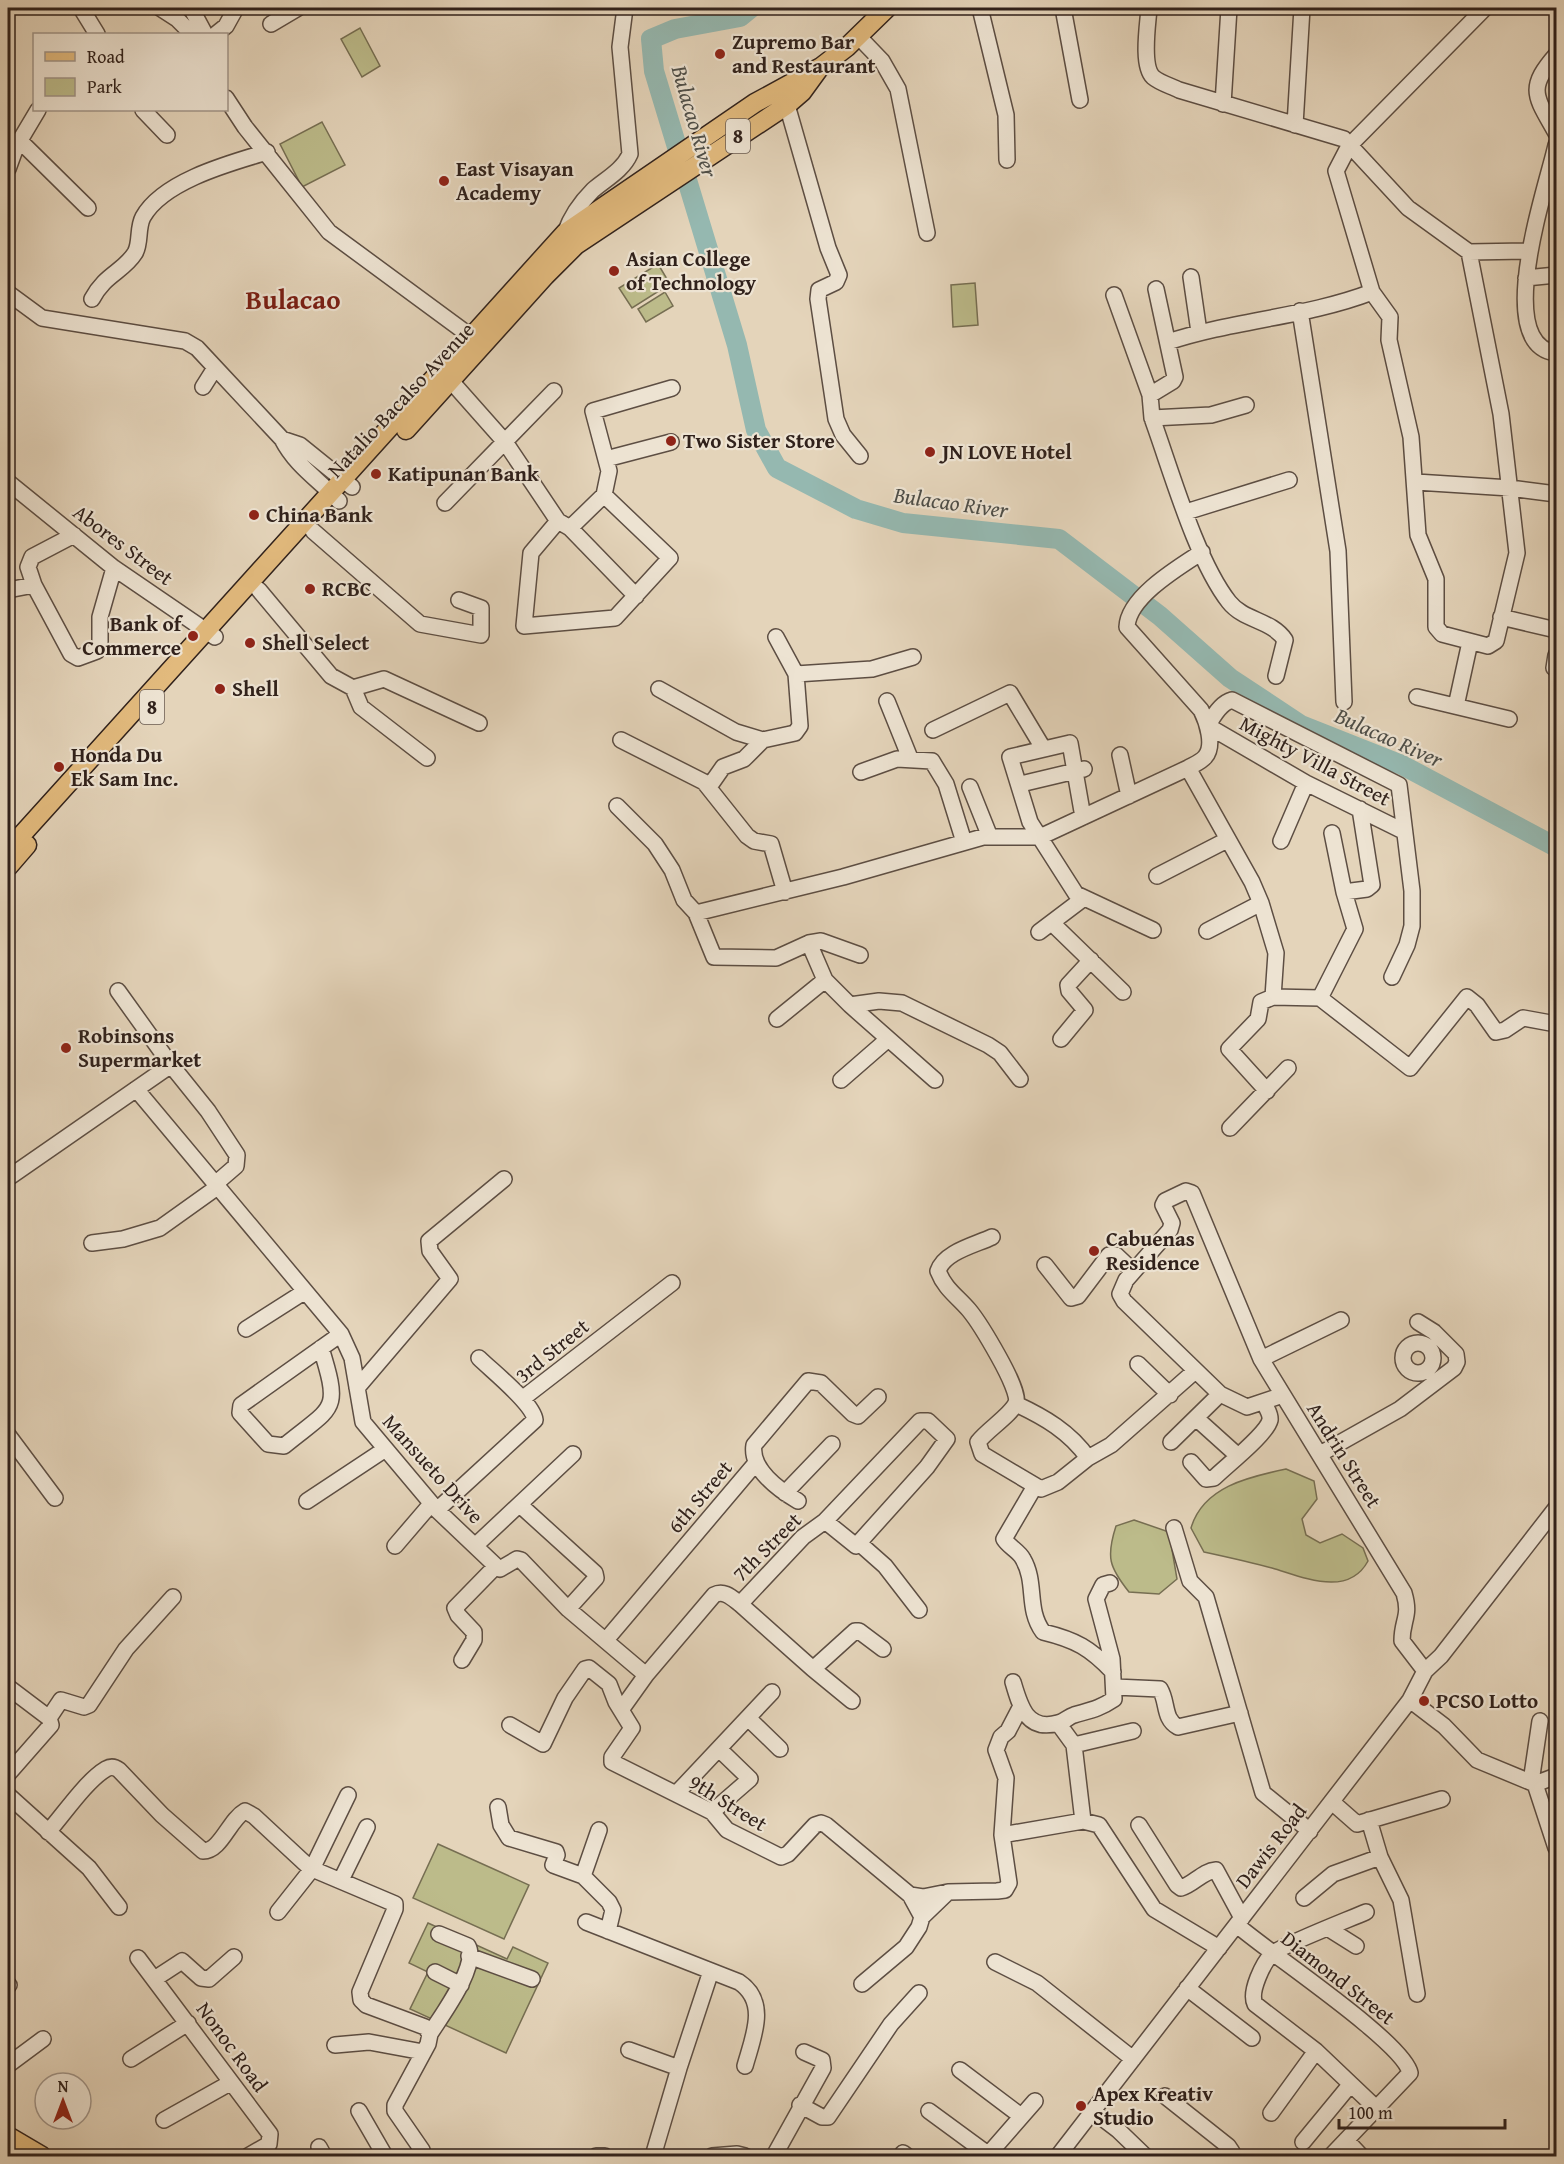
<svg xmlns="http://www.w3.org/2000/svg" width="1564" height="2164" viewBox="0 0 1564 2164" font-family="'Gentium Book Plus',serif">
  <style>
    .green { fill: #bcbb8a; stroke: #766e52; stroke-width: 1.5 }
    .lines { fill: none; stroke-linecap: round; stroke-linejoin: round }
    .river { stroke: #95b8b0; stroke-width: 20 }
    .minor-casing { stroke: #5d4e43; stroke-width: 18 }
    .major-casing { stroke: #30211b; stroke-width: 21 }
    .minor { stroke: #ede3d2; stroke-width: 15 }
    .major { stroke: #e2ba7d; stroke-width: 18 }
    .poi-dot { fill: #8f2418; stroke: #ede3d2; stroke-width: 2 }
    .labels { text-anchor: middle; stroke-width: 4.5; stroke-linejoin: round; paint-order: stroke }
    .shield { fill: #ede3d2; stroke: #695b52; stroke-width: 1.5 }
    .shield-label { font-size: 20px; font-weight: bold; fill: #30211b }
    .poi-label { font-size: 21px; font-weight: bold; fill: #30211b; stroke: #ede3d2; text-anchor: start }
    .street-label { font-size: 21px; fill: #30211b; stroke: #ede3d2 }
    .water-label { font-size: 22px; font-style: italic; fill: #4e4e48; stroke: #ede3d2 }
    .district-label { font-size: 27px; font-weight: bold; fill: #7a1f14; stroke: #ede3d2 }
  </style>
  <rect width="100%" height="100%" fill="#e4d4ba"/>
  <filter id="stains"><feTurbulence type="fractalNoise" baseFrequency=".00333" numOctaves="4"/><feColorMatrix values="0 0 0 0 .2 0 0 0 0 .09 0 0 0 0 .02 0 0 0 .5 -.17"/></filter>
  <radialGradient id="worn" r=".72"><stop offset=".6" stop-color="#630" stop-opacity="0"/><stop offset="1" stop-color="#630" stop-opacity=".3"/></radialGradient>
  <path class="green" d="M360,28L380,66L362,77L341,39Z
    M322,122L345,165L302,187L280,144Z
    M658,264L670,284L632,308L619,288Z
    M975,283L978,325L953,327L951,285Z
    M665,292L673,306L646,322L638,309Z
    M1286,1469L1314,1481L1317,1499L1302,1519L1306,1535L1320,1543L1342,1534L1363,1548L1368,1561C1348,1598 1303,1577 1272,1568C1250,1562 1227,1557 1204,1552L1191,1528C1203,1487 1248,1477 1286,1469Z
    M1134,1520L1169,1532L1177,1579L1159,1594L1129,1592C1109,1567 1106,1557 1116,1526Z
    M438,1844L529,1885L504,1939L413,1898Z
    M428,1923L507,1959L513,1947L548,1963L506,2053L410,2009L428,1972L409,1963Z"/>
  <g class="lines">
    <path class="river" d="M751,8L740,17L675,29L651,39L654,71L737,345L756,430L777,468L856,509L903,523L1059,539L1160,616L1230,678L1301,725L1402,765L1556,847"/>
    <defs>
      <path id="minor" d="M81,8L97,34
        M160,8L177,19L192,34
        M191,8L205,34
        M980,8L1006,115L1007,160
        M1063,8L1080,100
        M1149,8C1148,24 1141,65 1153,77C1160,83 1171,86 1179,90L1344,139L1408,208L1469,252L1529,251
        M271,24L298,8
        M216,34L226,26L236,8
        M858,36L882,61L898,89L927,233
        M1556,55C1526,89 1536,97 1556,133
        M226,98L245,127L329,232L473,338
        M1223,104L1229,8
        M787,105L828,248L839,275L836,282L819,290L818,299L836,419L843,435L860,456
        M143,110L167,135
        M1295,125L1302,8
        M20,141L88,208
        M1556,145C1548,183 1491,345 1556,353
        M8,169L16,147L38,110
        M567,236L565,233C571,216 580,203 593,190C606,179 623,170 630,154L620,47L625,8
        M1469,252L1501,414L1517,553L1496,641L1488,646L1442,634L1436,627V579L1418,535L1411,437L1389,340L1390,317L1372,292L1336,171L1349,146L1485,8
        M1191,277L1199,332
        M1526,278L1556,275
        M8,293L42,318L185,341L197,348L282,439C296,466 318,479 339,501
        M1114,295L1150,395L1152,418C1171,470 1196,560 1229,602C1244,621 1272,620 1285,640L1276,676
        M92,299C105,274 123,272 135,253C141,243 137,228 143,217C163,181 230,163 267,152
        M1300,311L1338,551L1344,702
        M1168,342C1234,320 1307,317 1372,292
        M443,372L505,442L558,521L570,528L636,596
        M203,387L215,368
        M1150,395L1173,381L1175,377L1156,289
        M1152,418L1211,415L1246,405
        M282,439L300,445L352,487
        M606,459L671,442
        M8,482L114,568L215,637
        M1416,482L1510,488L1556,494
        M445,503L554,391
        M1186,512L1289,480
        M558,521L531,553L524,626L615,618L670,558L604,495
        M570,528L604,495L609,471L593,411L672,388
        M313,531L420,624L481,635V608L459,600
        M74,535L32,557L28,567L34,585L71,654L78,658L97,651L100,646V617L114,568
        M8,590L34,585
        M259,590L331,676L353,688L384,679L479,723
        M1501,617L1556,630
        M1554,668L1556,655
        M796,674L872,669L913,657
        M353,688L361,707L427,758
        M659,689L736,732L763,740
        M1417,697L1509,719
        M887,701L910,758
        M1456,706L1470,642
        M933,730L1010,693L1043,748
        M621,740L704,782L747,836L754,841L771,844L785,892
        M1120,755L1129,796
        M1188,768L1252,882L1261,903L1276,953L1273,997L1261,1002L1258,1019L1229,1049L1267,1091
        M861,772L897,759L932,761L946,784L964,842
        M1025,783L1084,769
        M709,787L723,767L744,759L763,740L795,733L800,726L796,674L776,637
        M970,787L990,837
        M617,806L655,844L672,870L684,900L696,913L714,957L776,958L809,943L821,941L860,955
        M1083,817L1070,743L1010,757L1030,822L1076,894L1153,930
        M1281,841L1306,783
        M1157,876L1227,840
        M1344,892L1367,889L1372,885L1360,809
        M696,913L843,877L983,837H1040L1188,768C1193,765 1201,762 1205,757C1215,746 1207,722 1201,710L1127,627C1128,597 1179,567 1202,552
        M1053,924L1123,992
        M1207,931L1261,903
        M1039,932L1084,898
        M809,943L825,980L850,1005L879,1001L902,1003L988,1045L1000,1053L1020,1079
        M1392,977L1407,945L1412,926V891L1399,785L1232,700C1221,703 1213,716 1208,726L1306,783L1403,831
        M118,991L171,1065L208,1111L237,1155L236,1166L214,1185
        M1273,997L1320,998L1410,1068L1467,997L1477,1005L1496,1032L1505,1030L1523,1018L1556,1024
        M1320,998L1355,929L1344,892L1332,833
        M850,1005L935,1080
        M777,1019L825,980
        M1061,1039L1085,1010L1069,991L1068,985L1091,960
        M841,1080L887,1040
        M136,1089L341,1334L352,1358L363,1422L437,1510L496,1566L500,1569L517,1559L521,1560L568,1609L646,1675
        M1230,1128L1288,1068
        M8,1178L171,1065
        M992,1237C975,1245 944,1252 938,1271C945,1289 957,1296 969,1310C979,1322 1022,1391 1016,1403C1011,1415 987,1430 978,1442L982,1454L1041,1489L1058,1482L1088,1458C1070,1432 1044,1417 1016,1404
        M92,1243L123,1239L160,1228L216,1188
        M1045,1265L1071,1298L1078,1296L1109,1255H1116L1133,1271
        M246,1329L304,1292
        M1403 1358a15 15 0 1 1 30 0a15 15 0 1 1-30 0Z
        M321,1348C341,1413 334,1405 284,1446L268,1444L240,1413L241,1405L341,1334
        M1261,1359L1341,1320
        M1138,1364L1170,1395
        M357,1388L450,1279L430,1251L429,1241L504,1179
        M1283,1395L1261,1359L1192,1193L1186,1191L1165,1201L1163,1205L1172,1223L1170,1230L1126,1280L1120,1294L1124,1301L1220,1394L1247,1407L1283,1395L1404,1593C1411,1617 1402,1619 1402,1641L1425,1671
        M522,1399L672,1283
        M1197,1419L1237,1455
        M8,1435L55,1498
        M1171,1442L1220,1394
        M1320,1454L1400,1409L1454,1368L1457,1362L1456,1354L1434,1332L1418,1322
        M1088,1458L1111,1445L1195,1371
        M1191,1462L1206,1479L1214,1478C1226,1466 1267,1434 1270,1420C1271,1414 1266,1408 1264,1402
        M1035,1486L1004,1539C1009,1547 1019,1551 1023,1559C1037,1583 1026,1609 1043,1632C1076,1640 1090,1648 1113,1672
        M785,1493L832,1444
        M307,1501L384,1450
        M798,1501C779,1490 750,1469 754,1445L808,1381L821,1383L853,1414L858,1416L878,1397
        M520,1505L595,1573L596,1578L568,1609
        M437,1510L535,1420C533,1403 492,1371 479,1358
        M1174,1528L1190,1581L1206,1597L1263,1793L1310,1831
        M859,1543L885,1566L919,1610
        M395,1546L431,1504
        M475,1546L573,1454
        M740,1604L803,1537L825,1521L920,1421H928L947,1439L927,1467L856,1546L825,1521
        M606,1640L755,1464
        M462,1660L474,1640V1632L458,1615L455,1608L496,1566
        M813,1669L852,1701
        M1013,1682C1020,1706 1027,1732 1058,1723C1064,1722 1068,1717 1074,1715C1091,1710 1099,1709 1114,1699L1112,1659L1096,1599L1103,1585L1110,1583
        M8,1687L49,1718L51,1725L8,1774
        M1115,1687L1160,1689C1168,1702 1163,1719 1178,1727L1240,1713
        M1410,1700L1444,1726L1477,1760L1535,1784L1556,1776
        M621,1710L646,1675L714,1595C724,1590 731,1597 740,1604L813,1669L855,1631H859L883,1649
        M49,1718L61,1700L84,1707L89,1705L126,1649L173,1597
        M748,1718L780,1749
        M1058,1723L1074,1745L1083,1821
        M510,1725L543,1744L565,1698L585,1669L589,1668L609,1684L616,1702L632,1728L612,1757V1762L712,1812L727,1830L781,1857L788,1854L815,1825L821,1823L826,1825L910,1895L922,1917
        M1074,1745L1133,1731
        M1531,1782L1540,1721
        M1535,1784L1556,1848
        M676,1794L772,1692
        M8,1795L89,1868L119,1907
        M1332,1802L1357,1824L1442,1799
        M498,1807L501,1825L509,1838L556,1852L557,1855L553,1865L583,1876L609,1902L613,1910L608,1931
        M712,1812L750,1779L719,1749
        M1369,1820L1380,1857L1401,1900L1417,1994
        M1139,1825L1177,1885L1181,1888C1194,1884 1203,1871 1216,1870L1242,1918
        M48,1832C64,1814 86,1781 106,1769C111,1766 115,1767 119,1770L162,1815L203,1851C221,1851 229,1820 245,1811L254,1816L310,1868L395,1904V1909L360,1992L361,2000L366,2005L425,2027L430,2034L428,2044L395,2105V2111L422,2150L423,2156
        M1002,1835L1083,1821L1099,1825L1154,1909L1219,1948
        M583,1876L599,1830
        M341,1880L367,1827
        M910,1895L923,1897L948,1892L997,1891L1005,1890L1009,1883L1002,1835L1006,1778L996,1750L1001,1737L1008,1731L1020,1708
        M1304,1898L1333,1874L1380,1857
        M278,1912L312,1869L348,1795
        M1366,1912C1350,1919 1280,1946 1272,1954C1263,1963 1249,1992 1255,2004L1316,2051L1376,2108
        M586,1922L739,1982C769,2002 753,2037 745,2066
        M1237,1925C1267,1952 1404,2042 1410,2073L1331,2156
        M1329,1929L1356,1946
        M469,1956L532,1979
        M138,1958L270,2134L269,2144L248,2156
        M995,1962L1037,1983L1133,2059
        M435,1972L461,1985
        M156,1978L182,1961L201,1978L209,1979L234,1957
        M862,1984L906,1947L919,1927L922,1917L948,1892
        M8,1985H9
        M1187,1988L1252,2038
        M430,2034C441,2016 479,1966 468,1946L439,1934
        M335,2045L369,2042L423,2052
        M629,2050L679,2068
        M131,2059L188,2023
        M8,2065L43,2039
        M960,2070L1021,2116
        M1165,2096L1228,2146L1232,2152L1230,2156
        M800,2105L822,2117H828L891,2024L919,1993
        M359,2111L385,2156
        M929,2111L989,2155
        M1093,2111L1118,2130L1145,2156
        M1271,2113L1316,2051
        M164,2120L230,2083
        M1346,2140L1361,2156
        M1303,2142L1350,2085
        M319,2147L324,2156
        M903,2153L907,2156
        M596,2156H605
        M653,2156L679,2068L711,1971
        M712,2156L737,2154L745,2156
        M774,2156L823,2068L822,2060L804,2052
        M987,2156L1035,2101
        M1058,2156L1410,1700L1425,1671L1441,1656L1556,1508"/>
      <path id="major" d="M406,430L545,276L576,245L787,105L802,92L818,70
        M8,850L565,233L755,103L821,67L847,47L887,8
        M8,867L27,845
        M8,2136L42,2156"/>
    </defs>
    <use href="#minor" class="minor-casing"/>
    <use href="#major" class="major-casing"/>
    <use href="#minor" class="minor"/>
    <use href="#major" class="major"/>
  </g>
  <g class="poi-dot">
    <circle cx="720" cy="54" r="6"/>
    <circle cx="444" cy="181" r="6"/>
    <circle cx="614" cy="271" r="6"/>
    <circle cx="671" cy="441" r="6"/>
    <circle cx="930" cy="452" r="6"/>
    <circle cx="376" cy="474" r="6"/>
    <circle cx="254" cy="515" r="6"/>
    <circle cx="310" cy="589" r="6"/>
    <circle cx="193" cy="636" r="6"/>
    <circle cx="250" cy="643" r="6"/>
    <circle cx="220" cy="689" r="6"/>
    <circle cx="59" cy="767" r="6"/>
    <circle cx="66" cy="1048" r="6"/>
    <circle cx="1094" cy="1251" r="6"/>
    <circle cx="1424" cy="1701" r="6"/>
    <circle cx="1081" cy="2106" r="6"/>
  </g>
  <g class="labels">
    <g class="shield">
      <rect x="726" y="119" width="24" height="34" rx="4.5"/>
      <rect x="140" y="690" width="24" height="34" rx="4.5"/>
    </g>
    <g class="shield-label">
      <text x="738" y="143">8</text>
      <text x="152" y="714">8</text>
    </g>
    <g class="poi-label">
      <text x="732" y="49">Zupremo Bar<tspan x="732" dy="24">and Restaurant</tspan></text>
      <text x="456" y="176">East Visayan<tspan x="456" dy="24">Academy</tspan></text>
      <text x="626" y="266">Asian College<tspan x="626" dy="24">of Technology</tspan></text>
      <text x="683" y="448">Two Sister Store</text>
      <text x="942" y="459">JN LOVE Hotel</text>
      <text x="388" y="481">Katipunan Bank</text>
      <text x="266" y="522">China Bank</text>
      <text x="322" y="596">RCBC</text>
      <text x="181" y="631" text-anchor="end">Bank of<tspan x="181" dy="24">Commerce</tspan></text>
      <text x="262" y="650">Shell Select</text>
      <text x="232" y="696">Shell</text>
      <text x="71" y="762">Honda Du<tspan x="71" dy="24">Ek Sam Inc.</tspan></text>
      <text x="78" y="1043">Robinsons<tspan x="78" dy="24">Supermarket</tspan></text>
      <text x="1106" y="1246">Cabuenas<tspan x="1106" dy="24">Residence</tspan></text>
      <text x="1436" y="1708">PCSO Lotto</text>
      <text x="1093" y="2101">Apex Kreativ<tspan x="1093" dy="24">Studio</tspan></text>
    </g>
    <g class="street-label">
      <text transform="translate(401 400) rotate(-47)" y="7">Natalio Bacalso Avenue</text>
      <text transform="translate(123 545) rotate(37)" y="7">Abores Street</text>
      <text transform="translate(1315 761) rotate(28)" y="7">Mighty Villa Street</text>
      <text transform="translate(552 1351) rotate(-39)" y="7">3rd Street</text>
      <text transform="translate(1344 1455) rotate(58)" y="7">Andrin Street</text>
      <text transform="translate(433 1469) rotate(48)" y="7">Mansueto Drive</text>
      <text transform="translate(700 1497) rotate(-50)" y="7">6th Street</text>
      <text transform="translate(767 1547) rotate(-45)" y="7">7th Street</text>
      <text transform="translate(728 1803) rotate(32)" y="7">9th Street</text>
      <text transform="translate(1271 1846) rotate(-52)" y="7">Dawis Road</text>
      <text transform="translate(1338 1978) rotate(38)" y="7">Diamond Street</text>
      <text transform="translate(232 2047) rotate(54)" y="7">Nonoc Road</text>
    </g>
    <g class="water-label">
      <text transform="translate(695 121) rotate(74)" y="8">Bulacao River</text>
      <text transform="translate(951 502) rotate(8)" y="8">Bulacao River</text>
      <text transform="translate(1389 737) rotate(24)" y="8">Bulacao River</text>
    </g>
    <g class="district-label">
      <text x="293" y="309">Bulacao</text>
    </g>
  </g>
  <rect width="1564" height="2164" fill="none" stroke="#e4d4ba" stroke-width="30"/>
  <rect x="9" y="9" width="1546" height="2146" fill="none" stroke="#30211b" stroke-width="3"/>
  <rect x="15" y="15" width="1534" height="2134" fill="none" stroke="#30211b" stroke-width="1.5"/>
  <rect x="33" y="33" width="195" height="78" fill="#ede3d2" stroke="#a19589" stroke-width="1.5"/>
  <rect x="45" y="52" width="30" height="9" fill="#e2ba7d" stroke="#a19589" stroke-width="1.5"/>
  <text x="87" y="63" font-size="18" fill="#30211b">Road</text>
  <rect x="45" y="78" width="30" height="18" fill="#bcbb8a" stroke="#a19589" stroke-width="1.5"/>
  <text x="87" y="93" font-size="18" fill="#30211b">Park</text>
  <g transform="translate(63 2101)"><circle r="28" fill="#ede3d2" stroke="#a19589" stroke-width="1.5"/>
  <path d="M0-4.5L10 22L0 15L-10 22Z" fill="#8f2418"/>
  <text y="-9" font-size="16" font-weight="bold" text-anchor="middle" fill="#30211b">N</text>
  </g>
  <path d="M1339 2119v9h166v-9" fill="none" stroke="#30211b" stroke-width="3"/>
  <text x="1348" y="2119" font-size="18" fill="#30211b" stroke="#ede3d2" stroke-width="4.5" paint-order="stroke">100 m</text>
  <rect width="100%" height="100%" filter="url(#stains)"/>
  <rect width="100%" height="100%" fill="url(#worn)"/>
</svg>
